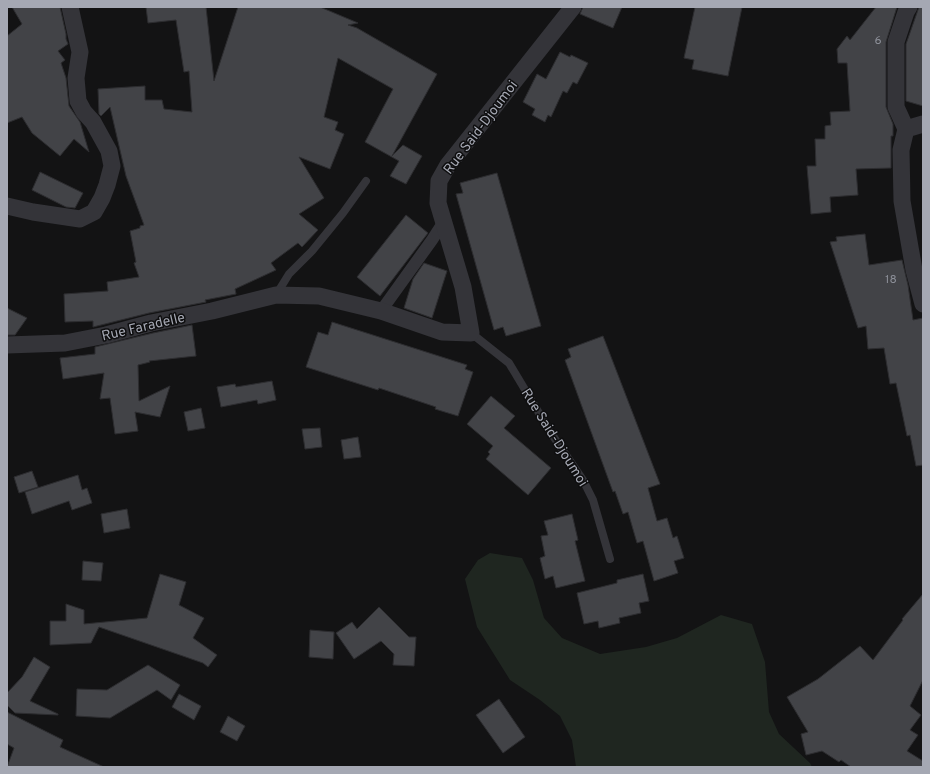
<svg xmlns="http://www.w3.org/2000/svg" width="930" height="774" viewBox="0 0 930 774" font-family="Overpass,sans-serif">
  <style>
    .green { fill: #1f2620 }
    .building { fill: #424347; stroke: #2d2d30 }
    .lines { fill: none; stroke-linecap: round; stroke-linejoin: round }
    .service { stroke: #343439; stroke-width: 8 }
    .pedestrian { stroke: #343439; stroke-width: 12 }
    .minor { stroke: #343439; stroke-width: 17 }
    .labels { text-anchor: middle; stroke-width: 3; stroke-linejoin: round; paint-order: stroke }
    .number-label { font-size: 12px; fill: #8c8f98 }
    .street-label { font-size: 14px; fill: #a5a8b3; stroke: #0e0e0f }
  </style>
  <rect width="100%" height="100%" fill="#131314"/>
  <path class="green" d="M490,553L522,558L533,580L544,618L562,638L600,654L646,647L677,638L721,615L752,624L765,662L769,712L779,734L810,763L812,767H576L572,740L560,716L540,700L510,680L477,627L465,579L478,560Z"/>
  <path class="building" d="M12,7H60L66,34V39L68,44L58,51L65,60L61,63L66,78L69,106L80,122L89,152L74,139L60,156L32,133L22,117L7,123V36L22,24Z
    M146,7H206L214,81L238,7H320L358,23L348,25L357,28L437,74L392,156L403,145L422,156L406,184L390,176L399,161L365,142L393,89L338,58L324,117L338,122L335,130L344,134L330,169L299,157L324,198L299,214L318,230L302,247L298,243L271,263L276,270L235,289L236,294L205,300L206,302L149,313L93,327V321L65,322L64,294L108,291L107,282L139,277L134,263L136,262L130,231L140,228V226L144,225L126,176L110,107L101,116L99,114L98,89L145,86V100H162L164,109L192,112L189,71L184,72L176,20L148,23Z
    M583,7H622L613,28L580,14Z
    M695,7H742L728,76L692,69L694,60L684,58Z
    M876,7H897L886,42V107L893,124V136H891V168L856,169L858,195L830,197L831,212L811,214L807,166H816L815,139H825V126L831,125L830,112L850,111L847,63H838L837,49L847,36L850,40Z
    M919,7H923V106L906,101V44Z
    M560,52L570,57L571,55L588,63L577,84L573,82L567,93L563,91L551,117L548,115L545,122L532,115L535,109L523,102L537,74L546,79Z
    M40,172L83,193L75,208L66,207L32,190Z
    M497,173L541,326L506,336L503,327L494,330L456,194L463,193L460,183Z
    M406,215L428,233L380,296L357,277Z
    M865,234L869,265L902,260L908,285L913,320L923,318V465L916,466L910,435L907,436L896,383L890,384L884,348L868,349L866,326L858,328L830,242L837,241L836,237Z
    M424,263L447,271L432,318L404,308L413,279Z
    M7,308L27,318L15,335H7Z
    M332,322L467,365L465,369L473,372L458,416L435,409L436,407L379,388L378,390L306,367L318,332L328,335Z
    M192,325L196,356L149,361L150,362L138,365L139,401L170,386L160,417L135,412L138,431L115,434L110,398L100,399L104,373L63,379L60,358L95,354V347L153,333Z
    M603,336L660,484L648,488L657,521L667,518L673,538L677,536L684,558L674,561L678,573L654,581L643,541L637,543L628,512L623,514L615,491L613,492L565,360L571,357L568,349Z
    M272,381L276,400L258,404L257,400L221,407L217,387L235,384L236,387Z
    M491,396L515,416L504,428L551,468L528,495L486,459L490,454L488,452L493,446L467,424Z
    M201,408L205,428L188,431L184,412Z
    M320,428L322,447L305,449L302,429Z
    M358,437L361,457L344,459L341,440Z
    M32,471L38,487L19,493L14,477Z
    M78,475L82,490L87,488L92,503L72,510L69,501L32,514L25,492Z
    M127,509L130,528L104,533L101,514Z
    M572,514L578,540L575,541L585,581L556,588L553,576L545,579L540,558L545,556L541,536L548,535L544,521Z
    M83,561L103,563L101,581L82,580Z
    M160,574L186,582L179,605L204,618L193,638L217,655L208,667L203,663L99,627L91,643L50,645V621H66V604L84,610V624L147,618Z
    M643,574L649,601L639,603L641,613L619,618L620,623L599,628L598,621L584,624L577,593L617,583V580Z
    M923,594V680L910,706L921,715L910,730L918,735L907,751L923,761V767H851L841,760L839,762L822,751L806,755L801,734L808,732L787,697L818,679L860,646L873,660L903,620L902,619Z
    M379,607L409,637H416L414,666L393,665L394,654L381,641L354,659L336,633L352,622L357,629Z
    M310,630L334,632L333,659L309,657Z
    M34,657L50,667L30,701L58,714V715L15,713L7,705V693L22,677Z
    M148,665L180,685L171,700L157,690L110,718L76,716L77,689L107,690Z
    M179,694L201,706L194,720L172,707Z
    M499,699L525,737L503,753L476,715Z
    M7,712L63,740L60,747L104,767H7L14,748L7,744Z
    M228,716L245,726L237,741L220,732Z"/>
  <g class="lines">
    <path class="service" d="M276,295L289,274L312,251L343,213L366,181
      M471,333L509,363L551,433L583,480L593,500L610,559"/>
    <path class="pedestrian" d="M381,311L432,240L443,223"/>
    <path class="minor" d="M909,7L906,12L896,42V107L906,129L901,150L902,201L914,270L923,304
      M906,129L923,124
      M7,206L33,212L80,219L94,212L102,198L107,185L112,166L109,151L93,122L84,112L78,101L76,78L80,52L70,7
      M7,345L65,343L106,335L151,323L212,311L276,295L319,296L381,311L442,332L471,333L463,287L438,203L439,181L448,165L573,7"/>
  </g>
  <g class="labels">
    <g class="number-label">
      <text x="878" y="44">6</text>
      <text x="891" y="283">18</text>
    </g>
    <g class="street-label">
      <text transform="translate(480 127) rotate(-53)" y="5">Rue Said-Djoumoi</text>
      <text transform="translate(143 326) rotate(-13)" y="5">Rue Faradelle</text>
      <text transform="translate(555 437) rotate(58)" y="5">Rue Said-Djoumoi</text>
    </g>
  </g>
  <rect width="930" height="774" fill="none" stroke="#a5a8b3" stroke-width="16"/>
</svg>
